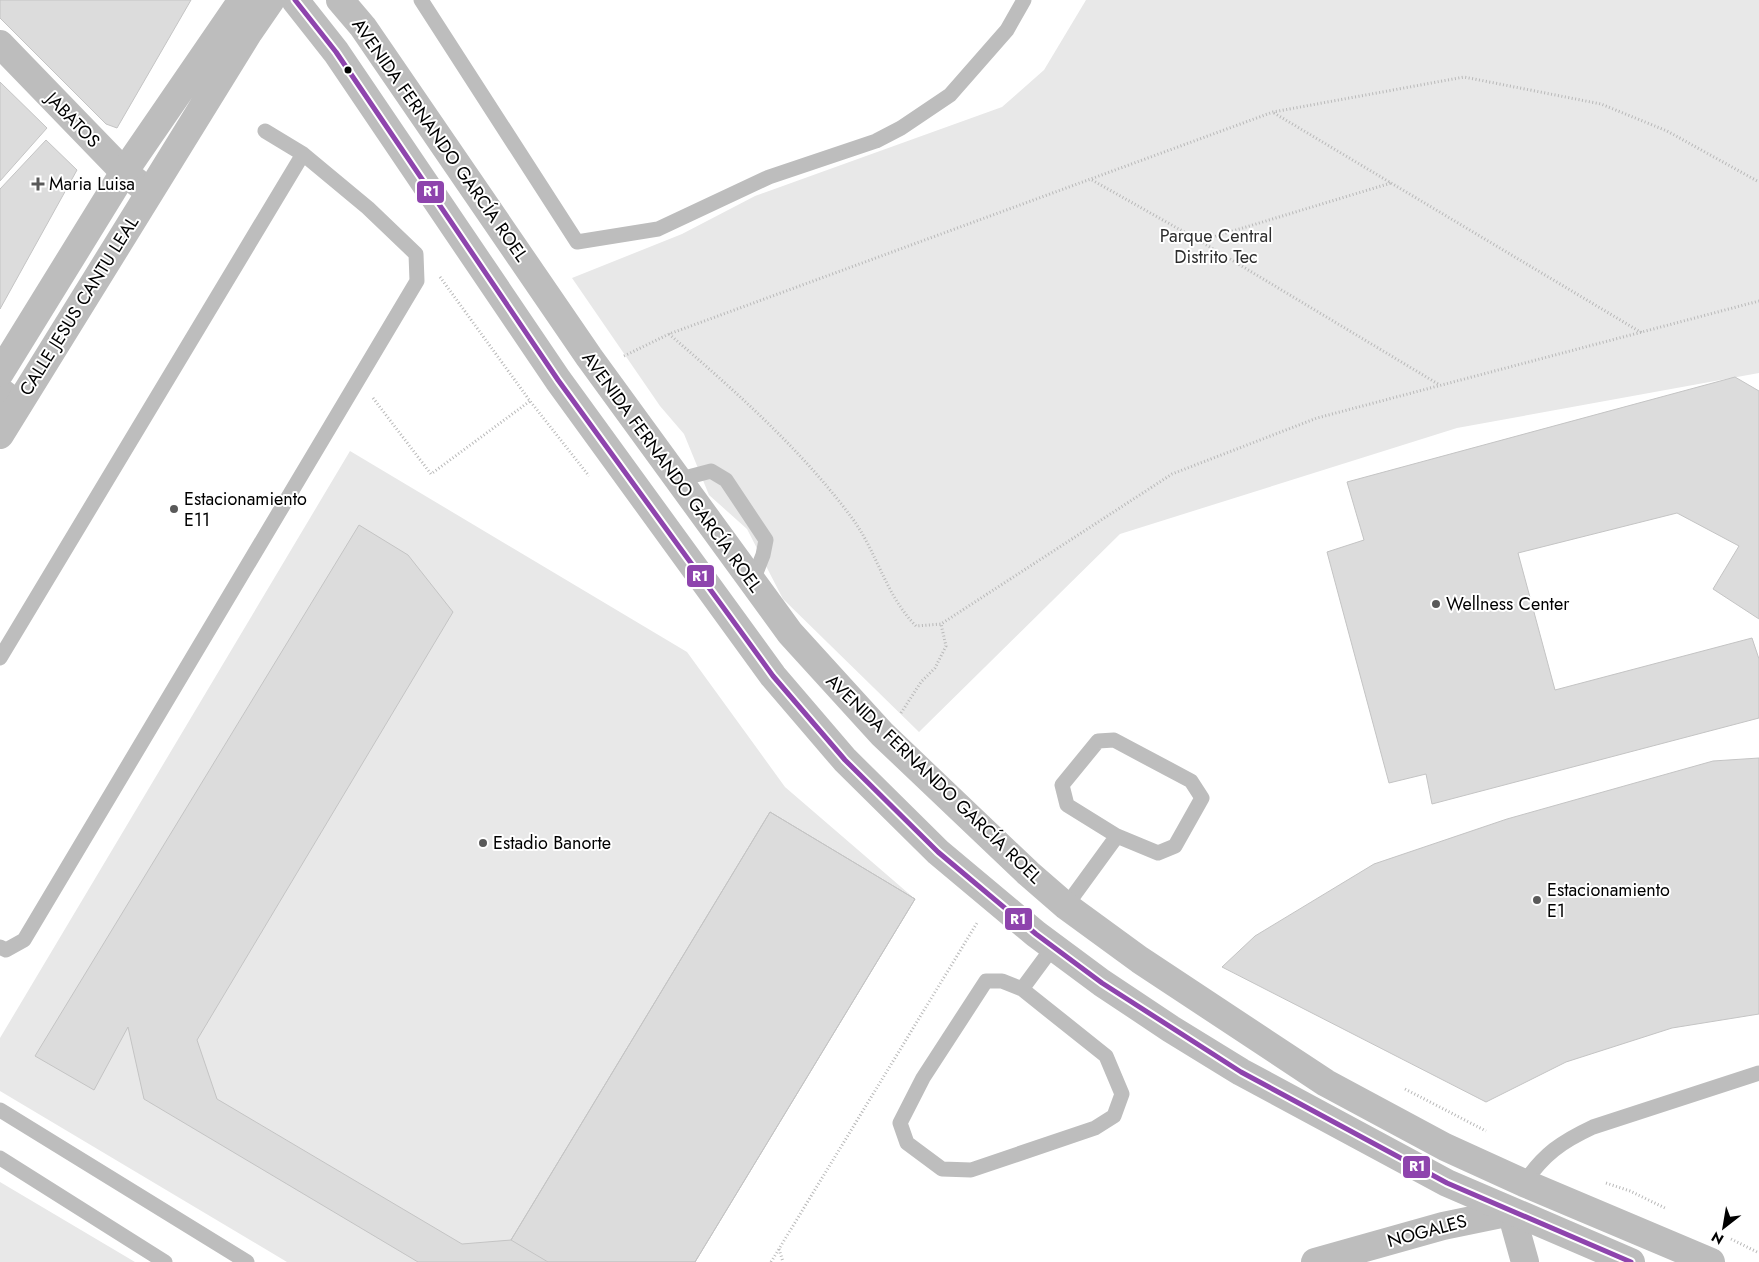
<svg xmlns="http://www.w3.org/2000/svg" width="1759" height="1262" viewBox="0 0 1759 1262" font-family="Jost,sans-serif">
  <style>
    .green { fill: #e8e8e8 }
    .building { fill: #dcdcdc; stroke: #c4c4c4 }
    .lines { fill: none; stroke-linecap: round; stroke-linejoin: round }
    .path { stroke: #b8b8b8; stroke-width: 3; stroke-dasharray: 1 2.5; stroke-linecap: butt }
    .service { stroke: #bdbdbd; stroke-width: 15 }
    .minor { stroke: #bdbdbd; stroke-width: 28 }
    .tertiary { stroke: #bdbdbd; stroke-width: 28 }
    .bus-1-casing { stroke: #fff; stroke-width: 9 }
    .bus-1 { stroke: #8e44ad; stroke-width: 5 }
    .bus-dot { fill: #000; stroke: #fff; stroke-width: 2 }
    .poi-dot { fill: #595959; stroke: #fff; stroke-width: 2 }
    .labels { text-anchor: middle; stroke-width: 4; stroke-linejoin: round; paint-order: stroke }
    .street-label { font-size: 18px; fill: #000; stroke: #fff }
    .poi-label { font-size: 18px; fill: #000; stroke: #fff; text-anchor: start }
    .park-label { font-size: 18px; fill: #2d2d2d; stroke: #fff }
    .line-badge { stroke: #fff; stroke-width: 2 }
    .badge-label { font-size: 14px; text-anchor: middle; font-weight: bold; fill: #fff }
  </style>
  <rect width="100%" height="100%" fill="#fff"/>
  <path class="green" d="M1086,0H1759V373L1457,428L1120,534L919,732L783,599L747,529L709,495L684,434L660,406L572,278L682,234L755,196L1002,107L1044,70Z
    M350,451L687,652L785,787L915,899L695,1262H287L0,1091V1038Z
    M0,1182L135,1262H0Z"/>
  <path class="building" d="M0,0H191L117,128L106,124L0,18Z
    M0,82L47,128L0,181Z
    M46,140L77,170L0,309V189Z
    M1735,377L1759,391V619L1713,589L1739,546L1677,513L1518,553L1555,690L1752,638L1759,659V718L1432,804L1426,774L1389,783L1327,552L1364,540L1347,482Z
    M359,525L408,555L453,612L197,1040L217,1099L462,1244L511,1240L770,812L915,899L695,1262H418L144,1099L128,1027L94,1090L35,1056Z
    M1759,758V1014L1672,1028L1566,1062L1486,1102L1222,967L1255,936L1374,864L1507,819L1713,761Z
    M770,812L915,899L695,1262H548L511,1240Z"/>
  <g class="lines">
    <path class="path" d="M1274,113L1642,333
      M1092,180L1200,241L1391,183
      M1200,241L1438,384
      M440,277L530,401L589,476
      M669,334C734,390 801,449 852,518C877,552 886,596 916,626L941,624L1172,474L1317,418L1759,301
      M624,356L669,334L1273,112L1464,77L1601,104L1667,131L1759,182
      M373,398L431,474L530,401
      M901,713L921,682L935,668L946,646L941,624
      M1405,1089L1486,1131
      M1606,1183L1630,1191L1667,1209
      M1731,1239L1759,1253
      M779,1249L783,1262
      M771,1262L977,923"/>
    <path class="service" d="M421,0L577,242L658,229L769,177L876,141L901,128L950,95L1007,30L1024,0
      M677,480L711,471L726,480L766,540L763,555L752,583
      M0,658L303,154
      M1114,740L1191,781L1202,798L1175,846L1158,853L1117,836L1067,805L1062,785L1098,741Z
      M1066,906L1117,836
      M0,947L6,950L24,940L417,281L416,254L368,208L303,154L265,131
      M986,981H1002L1022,989L1106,1056L1122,1094L1114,1116L1095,1128L971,1170L942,1169L907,1143L900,1123L923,1078Z
      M1022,989L1053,947
      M0,1110L247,1262
      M0,1158L165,1262
      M1524,1183C1544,1154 1561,1142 1593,1127L1759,1073"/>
    <path class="minor" d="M0,44L124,172L149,192
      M0,391L18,405
      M1511,1212L1525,1262
      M1315,1262L1443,1226L1511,1212"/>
    <path class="tertiary" d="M295,0L336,52L558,380L773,676L845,760L938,852L1036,934L1102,983L1171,1029L1241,1072L1447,1183L1631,1262
      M340,0L363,27L589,357L790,633L882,734L1028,873L1066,906L1140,960L1326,1083L1445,1147L1524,1183L1711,1262
      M0,373L124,172L242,0
      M0,435L249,32L271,0"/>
    <defs>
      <path id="bus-1" d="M295,0L336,52L558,380L773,676L845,760L938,852L1036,934L1102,983L1241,1072L1447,1183L1631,1262"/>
    </defs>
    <use href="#bus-1" class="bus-1-casing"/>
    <use href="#bus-1" class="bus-1"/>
  </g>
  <circle class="bus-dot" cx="348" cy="70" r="4.5"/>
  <g class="poi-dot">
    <path d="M35.5 176.5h5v5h5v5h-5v5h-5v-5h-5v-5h5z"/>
    <circle cx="174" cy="509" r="5"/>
    <circle cx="1436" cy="604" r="5"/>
    <circle cx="483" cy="843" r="5"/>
    <circle cx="1537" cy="900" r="5"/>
  </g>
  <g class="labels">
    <g class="street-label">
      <text transform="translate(73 120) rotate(46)" y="6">JABATOS</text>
      <text transform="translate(440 140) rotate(55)" y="6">AVENIDA FERNANDO GARCÍA ROEL</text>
      <text transform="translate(79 306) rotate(-58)" y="6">CALLE JESUS CANTU LEAL</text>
      <text transform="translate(672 472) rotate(54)" y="6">AVENIDA FERNANDO GARCÍA ROEL</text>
      <text transform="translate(934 779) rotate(44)" y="6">AVENIDA FERNANDO GARCÍA ROEL</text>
      <text transform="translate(1427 1231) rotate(-15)" y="6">NOGALES</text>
    </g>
    <g class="poi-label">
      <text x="49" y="190">Maria Luisa</text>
      <text x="184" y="505">Estacionamiento<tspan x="184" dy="21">E11</tspan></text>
      <text x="1446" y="610">Wellness Center</text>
      <text x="493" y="849">Estadio Banorte</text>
      <text x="1547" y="896">Estacionamiento<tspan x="1547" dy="21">E1</tspan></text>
    </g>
    <g class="park-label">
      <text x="1216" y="242">Parque Central<tspan x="1216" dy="21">Distrito Tec</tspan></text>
    </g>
  </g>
  <g class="line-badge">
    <rect x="416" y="180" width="29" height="24" rx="5" fill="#8e44ad"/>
    <rect x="686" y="564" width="29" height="24" rx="5" fill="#8e44ad"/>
    <rect x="1004" y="907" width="29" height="24" rx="5" fill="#8e44ad"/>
    <rect x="1402" y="1155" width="29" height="24" rx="5" fill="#8e44ad"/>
  </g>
  <g class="badge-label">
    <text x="431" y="196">R1</text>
    <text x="700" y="581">R1</text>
    <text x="1018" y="924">R1</text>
    <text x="1417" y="1171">R1</text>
  </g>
  <g transform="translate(1724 1227) rotate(211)" stroke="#ffffff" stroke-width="4" paint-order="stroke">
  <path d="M0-4L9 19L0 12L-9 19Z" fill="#000000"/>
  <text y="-8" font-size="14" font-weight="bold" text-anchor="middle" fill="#000000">N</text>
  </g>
</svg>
